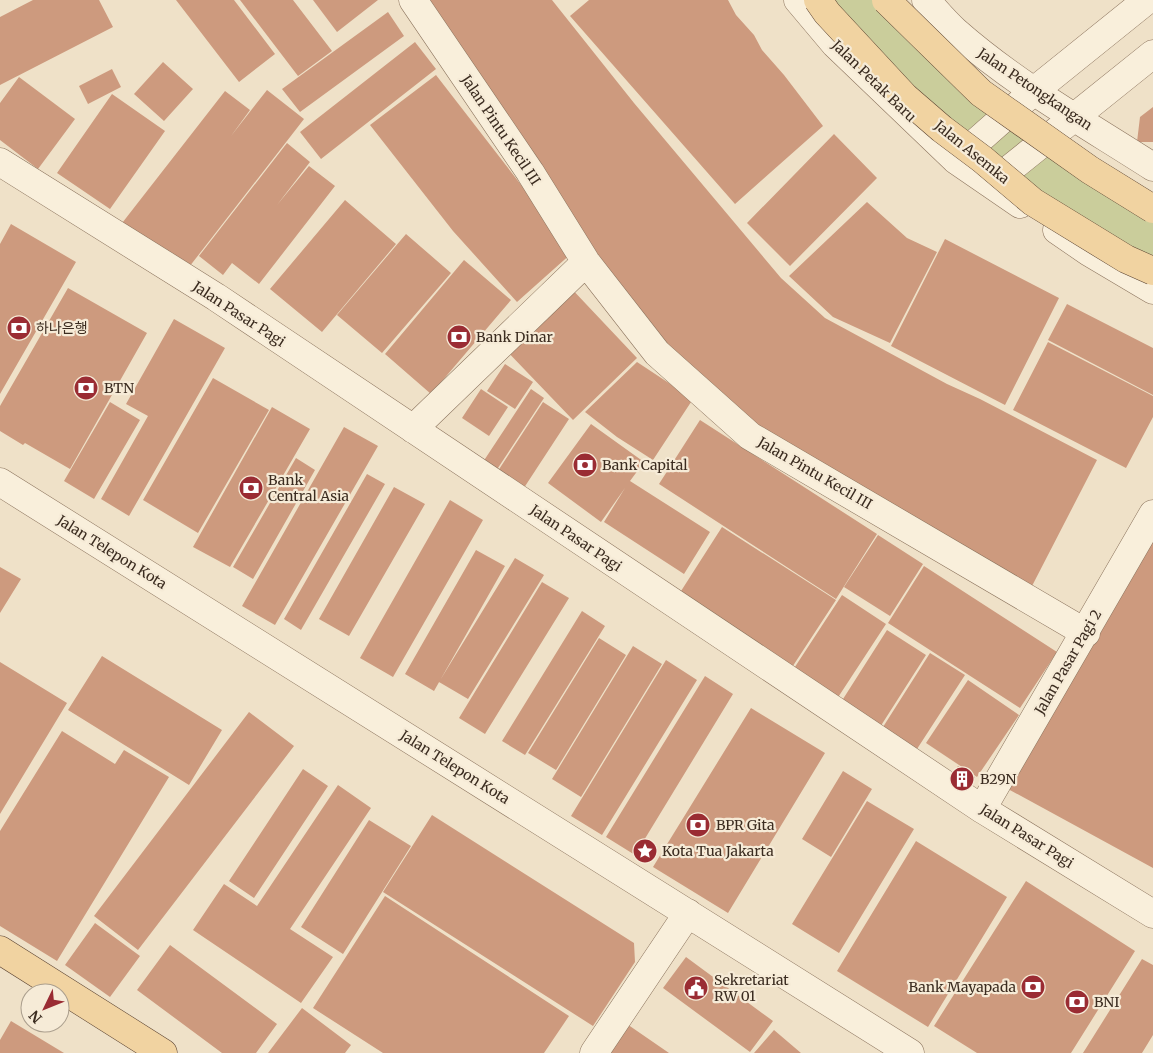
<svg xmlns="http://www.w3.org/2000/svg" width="1153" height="1053" viewBox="0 0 1153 1053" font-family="Merriweather,'Noto Sans KR',serif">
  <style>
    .green { fill: #cacd9b }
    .building { fill: #cd9a7e }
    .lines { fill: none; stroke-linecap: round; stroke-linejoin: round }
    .minor-casing { stroke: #8b735d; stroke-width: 29 }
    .major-casing { stroke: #594130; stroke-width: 29 }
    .minor { stroke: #f9efdb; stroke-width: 28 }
    .major { stroke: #f1d3a1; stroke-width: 28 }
    .major-bridge-casing { stroke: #594130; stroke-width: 29; stroke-linecap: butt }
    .major-bridge { stroke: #f1d3a1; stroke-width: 28 }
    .labels { text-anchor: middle; stroke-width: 4.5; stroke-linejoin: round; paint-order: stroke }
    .street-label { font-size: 14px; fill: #3b2c20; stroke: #f6ebd7 }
    .poi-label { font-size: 14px; fill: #3b2c20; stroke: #f6ebd7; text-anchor: start }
  </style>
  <rect width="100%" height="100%" fill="#efe1c8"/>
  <path class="green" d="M818,0H886L890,5L1153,209V271L1033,202Z"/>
  <path class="building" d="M33,0H99L113,27L0,85V17Z
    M176,0H234L275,54L239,82Z
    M240,0H293L332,51L298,76Z
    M313,0H378L337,32Z
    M423,0H552L634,103L781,278L825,318L947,384L980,399L1097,460L1032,586L782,449L679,360L602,263Z
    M589,0H728L736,15L754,35L762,50L784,75L823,126L735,204L570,16Z
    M388,12L404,36L300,112L282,89Z
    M415,42L436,69L321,159L300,132Z
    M163,62L193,89L164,121L134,94Z
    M112,69L121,87L88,104L79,86Z
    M436,75L573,252L517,302L453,231L370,125Z
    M19,77L75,119L38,169L0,140V103Z
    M267,90L304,119L186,271L119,227L225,91L250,110L231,136Z
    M112,94L165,131L110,209L57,173Z
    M1153,107V142H1137L1140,117Z
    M834,134L877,178L790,266L747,223Z
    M287,143L310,162L277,205L309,166L335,186L259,284L232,263L223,275L199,256Z
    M345,200L396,244L322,332L270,289Z
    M867,202L907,238L937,252L890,343L833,317L789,276Z
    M11,224L76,262L0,394V244Z
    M406,234L451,273L382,353L337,315Z
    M945,239L1059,298L1005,405L891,346Z
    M464,260L511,300L431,394L385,354Z
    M569,286L637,358L573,420L504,348Z
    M68,288L147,333L70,469L25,443L23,445L0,431V406Z
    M1067,304L1153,348V395L1048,340Z
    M174,319L225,348L129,516L101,499L148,416L126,404Z
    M1048,342L1153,396V417L1126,468L1013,410Z
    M637,362L693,399L653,460L617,437L585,412Z
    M505,364L533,382L515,409L487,391Z
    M213,378L269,410L198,533L143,500Z
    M481,389L508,407L489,436L462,418Z
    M531,389L544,398L494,474L481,465Z
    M110,402L140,420L94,499L64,481Z
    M543,402L569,419L518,497L492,480Z
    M272,407L310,429L230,567L193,547Z
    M700,420L877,534L836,599L659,484Z
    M591,424L644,462L630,481L710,532L684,574L604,522L625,488L601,522L548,483Z
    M344,427L378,446L275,625L242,606Z
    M296,458L315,470L253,579L233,567Z
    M367,474L385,484L301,630L284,619Z
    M394,487L425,504L349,636L319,619Z
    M450,500L483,520L393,677L360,658Z
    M722,527L836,600L787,675L674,602Z
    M1153,532V868L1008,789Z
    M878,535L923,564L890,616L844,587Z
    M476,550L505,566L434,691L405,674Z
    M515,558L544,575L468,699L439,682Z
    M924,566L1057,652L1020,708L888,623Z
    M0,567L21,579L0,613Z
    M542,582L569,598L485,734L459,718Z
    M842,595L886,624L833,705L789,676Z
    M582,611L605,626L525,755L502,741Z
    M887,630L926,655L875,735L836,710Z
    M599,638L626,655L556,770L528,753Z
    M633,646L662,664L581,797L552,779Z
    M930,653L965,675L917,749L883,727Z
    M102,656L222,730L189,785L68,710Z
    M666,660L697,680L602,835L571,816Z
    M0,662L67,703L0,814Z
    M705,676L733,694L635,855L606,837Z
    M968,680L1019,715L977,777L926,743Z
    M751,708L825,753L728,913L653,867Z
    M249,712L294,746L138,950L94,916Z
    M62,731L115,764L124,750L169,777L57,961L0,926V831Z
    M958,766L975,777L965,791L949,780Z
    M303,769L328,786L254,898L229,881Z
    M843,771L872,789L831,857L802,839Z
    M338,785L371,808L290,929L333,957L301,1003L193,930L224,884L257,906Z
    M867,801L914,829L839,953L792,924Z
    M432,815L634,943L635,962L593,1026L383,892Z
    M369,820L411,846L343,954L301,927Z
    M916,841L1007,897L928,1027L837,971Z
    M1026,881L1135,951L1071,1053H977L934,1026Z
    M385,896L569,1016L544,1053H383L313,1008Z
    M95,923L140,956L110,997L65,965Z
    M170,945L277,1024L256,1053H222L137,990Z
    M686,957L773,1021L750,1052L663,988Z
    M1142,959L1153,965V1035L1142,1053H1083Z
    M302,1008L351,1045L345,1053H268Z
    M11,1021L64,1053H0V1040Z
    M624,1022L669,1053H603Z
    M774,1030L801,1053H754Z"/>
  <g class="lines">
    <defs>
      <path id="minor" d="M413,0L530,172L586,262L657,353L750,436L1086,633
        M798,0L835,44L956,160L1020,204
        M926,0C935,10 944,21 955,31C1015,84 1086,124 1153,167
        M956,160L1034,91L1147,0
        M0,162L216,297L982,809L1153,914
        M991,184L1153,54
        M1057,230L1089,252L1153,290
        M413,429L586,262
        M0,482L910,1053
        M982,809L1153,514
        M594,1053L688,913"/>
      <path id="major" d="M0,950L163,1053"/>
    </defs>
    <use href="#minor" class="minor-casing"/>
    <use href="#major" class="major-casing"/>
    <use href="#minor" class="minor"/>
    <use href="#major" class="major"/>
    <defs>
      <path id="major-bridge" d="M818,0L827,13L905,97L942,129L982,159L1033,202L1126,259L1153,271
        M886,0L981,93L1090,170L1153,209"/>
    </defs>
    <use href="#major-bridge" class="major-bridge-casing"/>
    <use href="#major-bridge" class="major-bridge"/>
  </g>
  <defs>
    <symbol id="bank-disc" viewBox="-11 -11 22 22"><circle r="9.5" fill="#9a2c33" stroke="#f6ebd7"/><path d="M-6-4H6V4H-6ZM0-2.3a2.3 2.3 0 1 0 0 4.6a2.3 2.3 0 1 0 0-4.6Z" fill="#fff"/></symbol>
    <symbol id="building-disc" viewBox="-11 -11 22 22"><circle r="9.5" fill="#9a2c33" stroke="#f6ebd7"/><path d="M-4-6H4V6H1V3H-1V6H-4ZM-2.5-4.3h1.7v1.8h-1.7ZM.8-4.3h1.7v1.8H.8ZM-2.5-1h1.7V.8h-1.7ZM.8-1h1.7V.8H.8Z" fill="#fff"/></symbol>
    <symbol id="sight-disc" viewBox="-11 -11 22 22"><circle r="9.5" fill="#9a2c33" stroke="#f6ebd7"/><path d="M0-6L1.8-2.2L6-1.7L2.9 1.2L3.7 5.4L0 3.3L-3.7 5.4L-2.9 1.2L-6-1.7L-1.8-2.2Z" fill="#fff"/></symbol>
    <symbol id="civic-disc" viewBox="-11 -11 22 22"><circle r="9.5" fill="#9a2c33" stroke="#f6ebd7"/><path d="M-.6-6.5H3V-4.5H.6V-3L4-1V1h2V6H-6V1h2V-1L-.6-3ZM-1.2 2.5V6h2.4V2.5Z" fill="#fff"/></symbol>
  </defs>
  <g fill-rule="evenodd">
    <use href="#bank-disc" x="5" y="314" width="28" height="28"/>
    <use href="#bank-disc" x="445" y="323" width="28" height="28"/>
    <use href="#bank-disc" x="72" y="374" width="28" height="28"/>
    <use href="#bank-disc" x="571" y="451" width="28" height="28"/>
    <use href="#bank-disc" x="237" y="474" width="28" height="28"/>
    <use href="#building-disc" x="948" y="765" width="28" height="28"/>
    <use href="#bank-disc" x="684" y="811" width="28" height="28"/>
    <use href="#sight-disc" x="631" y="837" width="28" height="28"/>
    <use href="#bank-disc" x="1019" y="973" width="28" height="28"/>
    <use href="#civic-disc" x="682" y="974" width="28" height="28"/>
    <use href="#bank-disc" x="1063" y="988" width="28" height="28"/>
  </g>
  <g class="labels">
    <g class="street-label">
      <text transform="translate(874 81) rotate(44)" y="5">Jalan Petak Baru</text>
      <text transform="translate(1035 89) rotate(34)" y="5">Jalan Petongkangan</text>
      <text transform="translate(501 130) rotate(56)" y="5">Jalan Pintu Kecil III</text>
      <text transform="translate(972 152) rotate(39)" y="5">Jalan Asemka</text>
      <text transform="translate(239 314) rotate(33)" y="5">Jalan Pasar Pagi</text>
      <text transform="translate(815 473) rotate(30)" y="5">Jalan Pintu Kecil III</text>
      <text transform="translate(576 538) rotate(34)" y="5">Jalan Pasar Pagi</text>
      <text transform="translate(112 552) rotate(32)" y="5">Jalan Telepon Kota</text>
      <text transform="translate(1068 662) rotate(-60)" y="5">Jalan Pasar Pagi 2</text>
      <text transform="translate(455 767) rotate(32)" y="5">Jalan Telepon Kota</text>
      <text transform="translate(1027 836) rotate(32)" y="5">Jalan Pasar Pagi</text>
    </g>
    <g class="poi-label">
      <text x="36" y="333">하나은행</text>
      <text x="476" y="342">Bank Dinar</text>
      <text x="104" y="393">BTN</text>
      <text x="602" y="470">Bank Capital</text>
      <text x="268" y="485">Bank<tspan x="268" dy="16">Central Asia</tspan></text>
      <text x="980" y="784">B29N</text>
      <text x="716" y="830">BPR Gita</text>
      <text x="662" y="856">Kota Tua Jakarta</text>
      <text x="714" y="985">Sekretariat<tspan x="714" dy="16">RW 01</tspan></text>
      <text x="1016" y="992" text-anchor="end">Bank Mayapada</text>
      <text x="1094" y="1007">BNI</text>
    </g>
  </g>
  <g transform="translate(45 1008) rotate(227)"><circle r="24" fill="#f6ebd7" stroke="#ab9f8e"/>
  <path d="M0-4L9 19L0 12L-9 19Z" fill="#9a2c33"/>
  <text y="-8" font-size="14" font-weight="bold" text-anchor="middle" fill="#3b2c20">N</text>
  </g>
</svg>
